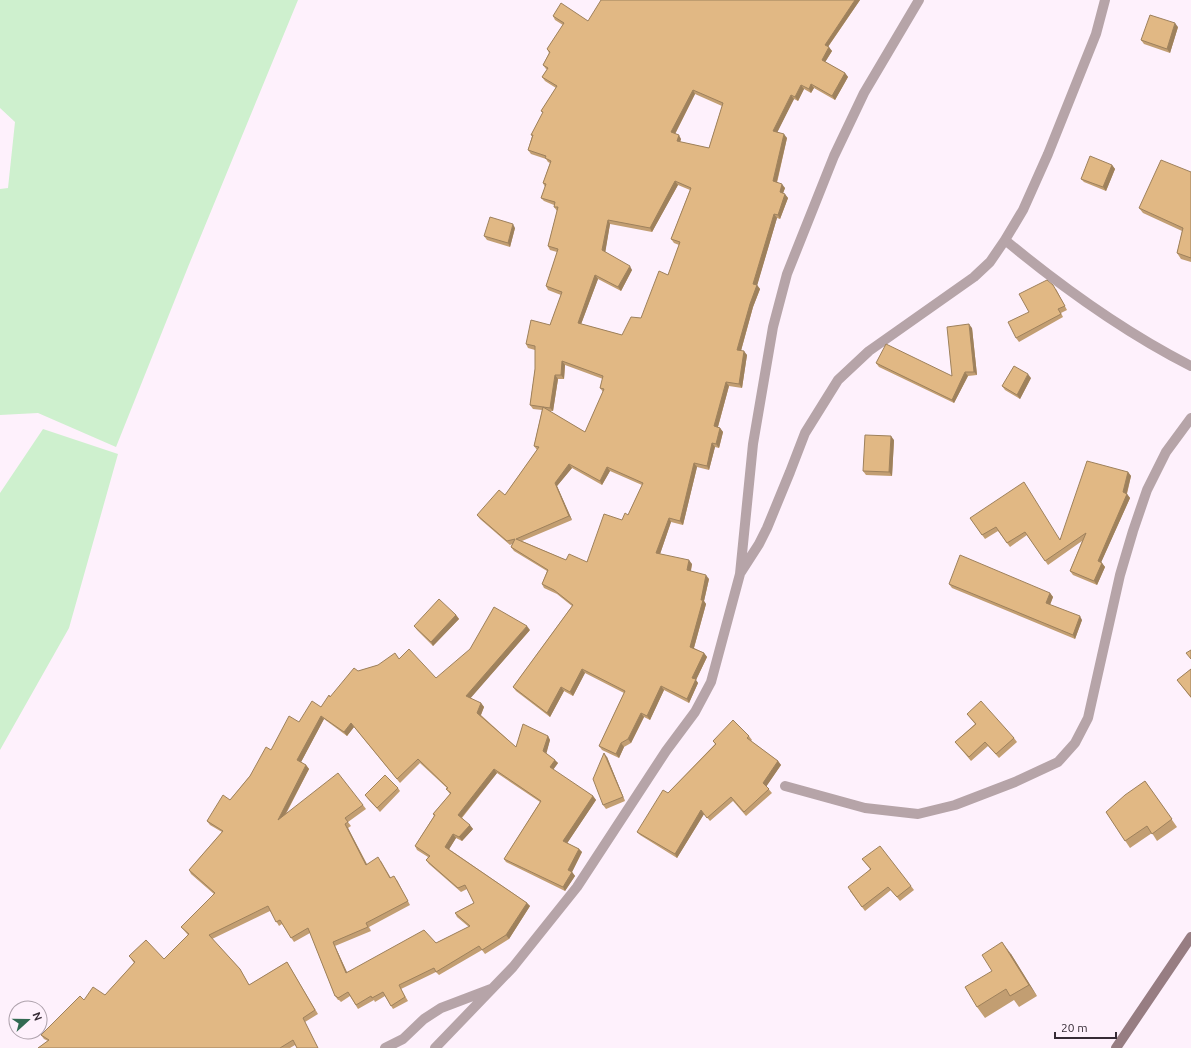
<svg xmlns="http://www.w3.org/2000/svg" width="1191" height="1048" viewBox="0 0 1191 1048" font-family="Ubuntu,sans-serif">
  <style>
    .green { fill: #cef0ce }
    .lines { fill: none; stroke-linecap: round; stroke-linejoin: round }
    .minor { stroke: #b6a4a8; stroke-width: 10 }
    .secondary { stroke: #977d82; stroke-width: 10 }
    .wall { fill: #c29e72; fill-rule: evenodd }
    .shaded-wall { fill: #9e815c }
    .building { fill: #e1b884; stroke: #9e815c; fill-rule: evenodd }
  </style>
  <rect width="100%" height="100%" fill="#fef1fc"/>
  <path class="green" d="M0,0H298L188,267L116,447L38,413L0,415V189L8,188L15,122L0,108Z
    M43,429L118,454L69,628L0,750V493Z"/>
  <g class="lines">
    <path class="minor" d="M1005,240C1063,288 1124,332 1191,366
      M741,572L759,544L767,528L790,472L805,433L838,380L869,351L974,277L990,262L1005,240L1023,210L1048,154L1096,34L1105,0
      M785,786L865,808L918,814L955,805L1015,782L1058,762L1075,743L1088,718L1120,575L1133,531L1147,490L1166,452L1191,418
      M385,1048L403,1039L424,1019L441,1008L491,989
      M435,1048L513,967L577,887L666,751L695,712L711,682L740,574L753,444L773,327L787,274L834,156L864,93L919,0"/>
    <path class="secondary" d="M1116,1048L1191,937"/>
  </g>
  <path class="wall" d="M860,0L828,47L832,51L825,62L845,73L848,77L835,100L814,88L811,93L804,89L798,101L794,99L777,132L787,138L777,183L785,188L783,193L788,198L780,219L777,218L757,285L760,289L753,307L741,351L747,355L742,388L729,386L718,427L720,428L723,432L719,448L715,447L709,470L697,467L683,525L671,522L660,554L692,564L691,571L709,579L704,601L706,604L694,648L704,653L707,657L696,680L698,683L689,703L664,690L650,720L644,717L631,743L624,747L619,758L602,750L599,746L624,693L585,673L573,696L564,691L550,717L516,691L513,687L572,606L557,594L544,588L542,584L547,571L514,551L511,547L512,544L510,545L480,519L477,515L505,495L537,450L534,446L542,410L533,409L530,405L535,369V350L528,348L526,344L550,325L561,295L548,290L546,286L557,252L550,250L548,246L557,211L554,207V205L544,201L541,198L545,187L543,183L550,163L548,162L546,159L531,154L528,150L532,136L531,135L543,113L541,111L556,88L545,81L542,77L547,69H546L543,65L549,53L547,49L563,25L555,20L553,16L588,21ZM695,94L722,106L709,148L680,142L681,139L675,134ZM678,185L690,190L671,239L674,243L679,245L668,275L641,318L622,335L581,324L598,279L621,291L632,270L605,252L610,224L652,232ZM565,365L603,379L600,388L603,392L585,432L549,411H553L558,379H564ZM572,468L602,485L610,471L642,485L628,515L622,520L587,562L566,560L522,541L572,520L557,486Z
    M1178,27L1170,53L1144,44L1141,40Z
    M1112,165L1115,169L1106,191L1084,182L1081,179Z
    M1191,172V262L1181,259L1177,253L1182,231L1143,213L1139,208Z
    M515,228L510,247L487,240L484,236Z
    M1056,289L1067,310L1061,313L1063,317L1019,342L1016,338L1029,312Z
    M972,328L977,375L968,376L954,403L879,367L876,363L952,376Z
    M1031,378L1020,399L1005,390L1002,386Z
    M894,440L892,476L866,475L863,471Z
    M1128,472L1131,476L1127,494L1130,498L1101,562L1105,567L1097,585L1073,575L1070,571L1082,541L1048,565L1027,535L1010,547L998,531L985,539L970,518L1060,539Z
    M949,584L1050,593L1053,597L1050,605L1082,620L1075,639L952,588Z
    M456,615L459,619L433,646L417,630L414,626Z
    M530,630L470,698L481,703L484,707L481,715L516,747L548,736L550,740L546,753L558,763L553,770L593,796L596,800L567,843L579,849L582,852L572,872L575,876L565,891L506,862L504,859L540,802L497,773L462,818L473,829L462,841L456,838L449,849L527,903L530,906L509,939L485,954L482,950L439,975L436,972L401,989L408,1001L393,1009L385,996L375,1002L374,1000L358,1009L350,996L341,1002L339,1000H338L335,996L310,933L294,942L282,924L279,926L270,911L212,939L240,969L249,985L287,962L318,1014L305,1022L318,1048H297L295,1045L290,1048H38L48,1041L44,1039L41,1035L84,1000L105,995L134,963L129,956L164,959L188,935L181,927L214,894L191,874L189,870L222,832L210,825L207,821L230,800L271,750L299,722L321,707L330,697L358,671L399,659L436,678ZM324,719L347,736L354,727L400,783L420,763L447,788L446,789L450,794L433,814L434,816L415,846L417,850L428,857L426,860L429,864L461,892L467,889L474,903L455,913L457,917L469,927L436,943L347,972L335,946L371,931L369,927L410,905L397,880L391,878L381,861L367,864L348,828L351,826L348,822L366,809L363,805L286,814L309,769L306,765L301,762Z
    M1191,669V698L1177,680Z
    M967,714L1014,738L1017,742L999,758L988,746L971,761L955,742L975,724Z
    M749,736L752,740L751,741L778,761L781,765L766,786L772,793L746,816L733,801L710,821L704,814L677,858L640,835L637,832L668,793L715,744L713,741Z
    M607,757L625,801L606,809L603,805Z
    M1145,781L1177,827L1157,841L1152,833L1130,848L1106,812Z
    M398,788L400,791L380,812L368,799L365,795Z
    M862,859L911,886L914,890L900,901L891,890L865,911L850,891L870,869Z
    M1011,954L1037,996L1019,1007L1014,1000L985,1018L977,1007L992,971Z"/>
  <path class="shaded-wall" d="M855,0H860L827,48L825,45Z
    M1175,23L1178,27L1170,53L1167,49Z
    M829,47L832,51L824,64L822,60Z
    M845,73L848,77L835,100L832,96Z
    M811,84L814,88L811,93L809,89Z
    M801,85L804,89L798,101L795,97Z
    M693,90L695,94L674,136L671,132Z
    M791,95L794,99L776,135L773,131Z
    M784,134L787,138L776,185L773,181Z
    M679,135L681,139L679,145L677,141Z
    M1112,165L1115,169L1106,191L1103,187Z
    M675,181L678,185L652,232L650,228Z
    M782,184L785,188L782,196L780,192Z
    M785,194L788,198L780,219L778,215Z
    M774,214L777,218L757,286V285L760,289L753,307L740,354L737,350L753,284Z
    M608,220L610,224L605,254L602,250Z
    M513,224L515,228L510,247L508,243Z
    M630,266L632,270L621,291L618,287Z
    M595,275L598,279L580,327L578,323Z
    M969,324L972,328L977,375L974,372Z
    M744,351L747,355L742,388L739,384Z
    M562,361L565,365L564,379L561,375Z
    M965,372L968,376L954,403L952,400Z
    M1028,374L1031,378L1020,399L1017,395Z
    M555,375L558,379L553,411L550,408Z
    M726,382L729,386L717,430L714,426Z
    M720,428L723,432L719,448L716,444Z
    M891,436L894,440L892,476L889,472Z
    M712,443L715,447L709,470L707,466Z
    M694,463L697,467L683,525L680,521Z
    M569,464L572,468L557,486L572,520L569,516L555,483Z
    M607,467L610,471L602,485L600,481Z
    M1128,472L1131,476L1126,496L1123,492Z
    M1127,494L1130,498L1100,565L1098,561Z
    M669,518L671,522L659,557L656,553Z
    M689,560L692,564L690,574L687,570Z
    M1102,563L1105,567L1097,585L1094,581Z
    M706,575L709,579L704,601L706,604L693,651L690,647Z
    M1050,593L1053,597L1049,607L1046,603Z
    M456,615L459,619L433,646L431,642Z
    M1080,616L1082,620L1075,639L1073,635Z
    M527,626L530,630L469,700L466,696Z
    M704,653L707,657L696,680L698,683L689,703L687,699L692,678Z
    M582,669L585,673L573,696L570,692Z
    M661,686L664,690L650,720L647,716Z
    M561,687L564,691L550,717L547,713Z
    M481,703L484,707L480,717L477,713Z
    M641,713L644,717L631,743L628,739Z
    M321,716L324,719L300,764L297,760Z
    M351,723L354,727L347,736L344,732Z
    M548,736L550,740L546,755L543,751Z
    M621,743L624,747L619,758L616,754Z
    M604,753L607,757L625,801L623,797Z
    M555,760L558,763L552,771L550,767Z
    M778,761L781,765L766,787L763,783Z
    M306,765L309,769L280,824L278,820Z
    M494,769L497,773L461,818L458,815Z
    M593,796L596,800L566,845L563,841Z
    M701,810L704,814L677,858L675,854Z
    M345,824L348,828L369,869L366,865Z
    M470,825L473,829L462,841L459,837Z
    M453,834L456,838L448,851L445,847Z
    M579,849L582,852L571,874L568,870Z
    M572,872L575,876L565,891L563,887Z
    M527,903L530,906L509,939L506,935Z
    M333,942L335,946L349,977L346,973Z
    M1002,942L1011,954L1037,996L1029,985Z"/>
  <path class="building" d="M601,0H855L825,45L829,47L822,60L845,73L832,96L811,84L809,89L801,85L795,97L791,95L773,131L784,134L773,181L782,184L780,192L785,194L778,215L774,214L753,284L757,285L750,304L737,350L744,351L739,384L726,382L714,426L720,428L716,444L712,443L707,466L694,463L680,521L669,518L656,553L689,560L687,570L706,575L701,600H703L690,647L704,653L692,678L696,679L687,699L661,686L647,716L641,713L628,739L621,743L616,754L599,746L625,691L582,669L570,692L561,687L547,713L513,687L573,605L554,590L542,584L548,570L511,547L515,539L507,541L477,515L499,490L505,495L539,447L534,446L543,407L585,432L604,389L600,388L603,376L562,361L561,375H555L550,408L530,405L535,369V346L526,344L531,320L550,325L562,292L546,286L558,249L548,246L558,207H554L555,202L541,198L546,184L543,183L551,161L545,158L546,156L528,150L533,135H531L543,112L541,111L557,86L542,77L548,68L543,65L550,52L547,49L564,23L553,16L561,3L588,21ZM693,90L723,103L709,148L677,141L679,135L671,132ZM675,181L691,188L671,239L680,242L668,275L659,271L641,318L631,317L622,335L578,323L595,275L618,287L630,266L602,250L608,220L650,228ZM569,464L600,481L607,467L643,483L628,515L625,513L622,520L604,514L587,562L569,554L566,560L516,539L569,516L555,483Z
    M1150,15L1175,23L1167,49L1141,40Z
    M1090,156L1112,165L1103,187L1081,179Z
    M1161,160L1191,172V258L1177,253L1183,228L1139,208Z
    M490,217L513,224L508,243L484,236Z
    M1047,280L1053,285L1065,306L1058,309L1061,314L1016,338L1008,322L1029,312L1019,294Z
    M969,324L974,372H965L952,400L876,363L886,344L952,376L947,327Z
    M1014,366L1028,374L1017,395L1002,386Z
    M865,435L891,436L889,472L863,471Z
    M1087,461L1128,472L1123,492L1127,494L1098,561L1102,563L1094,581L1070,571L1086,533L1045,561L1025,532L1007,543L996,527L982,535L970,518L1024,482L1060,540Z
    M960,555L1050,593L1046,603L1080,616L1073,635L949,584Z
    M439,599L456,615L431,642L414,626Z
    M494,607L527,626L466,696L481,703L477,713L516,747L523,724L548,736L543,751L555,760L550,767L593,796L563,841L579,849L568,870L572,872L563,887L504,859L541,801L494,769L458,815L470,825L459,837L453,834L445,847L527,903L506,935L482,950L479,946L436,972L434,968L399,985L405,997L391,1006L383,992L372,998L371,996L356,1005L348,992L338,998L336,996H335L308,928L291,938L280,920L276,922L268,906L209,935L240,969L249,985L287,962L315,1010L303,1018L318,1048H297L293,1040L280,1048H38L49,1040L41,1035L80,996L84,1000L93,987L105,995L135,962L129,956L146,940L164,959L189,934L181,927L215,893L189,870L223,831L207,821L223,795L230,800L250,776L266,747L271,750L289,716L299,722L312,701L321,707L329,695L330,697L354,668L358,671L378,665L395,653L399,659L409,649L436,678L470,649ZM321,716L344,732L351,723L397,779L418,759L448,788L446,789L451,793L433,814L435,815L415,846L430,856L426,860L458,888L465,885L474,903L455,913L470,926L436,943L424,930L346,973L333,942L368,927L366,923L408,901L394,876L390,878L378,857L366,865L345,824L348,822L345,818L363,805L338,773L278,820L306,765L297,760Z
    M1191,650V659L1186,653Z
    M1191,669V697L1177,680Z
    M981,701L1014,738L996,754L985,742L969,757L955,742L976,724L967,714Z
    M733,720L749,736L747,738L778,761L763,783L769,789L744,812L731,797L707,818L701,810L675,854L637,832L663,790L668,793L716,744L713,741Z
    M604,753L623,797L603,805L593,779Z
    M385,775L398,788L377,808L365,795Z
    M1145,781L1172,819L1152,834L1147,826L1125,841L1106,812L1125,795Z
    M880,846L911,886L897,897L888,887L862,907L848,887L871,869L862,859Z
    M1002,942L1029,985L1010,996L1006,989L977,1007L965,987L992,971L982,955Z"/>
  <g transform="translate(28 1020) rotate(69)"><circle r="19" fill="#fef1fc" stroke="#aea2ac"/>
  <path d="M0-3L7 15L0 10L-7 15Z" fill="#326a52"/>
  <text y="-6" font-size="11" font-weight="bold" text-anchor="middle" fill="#362b35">N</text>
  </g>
  <path d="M1055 1032v6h61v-6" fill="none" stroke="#362b35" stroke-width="2"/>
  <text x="1061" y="1032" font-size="12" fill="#362b35" stroke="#fef1fc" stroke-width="3" paint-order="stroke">20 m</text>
</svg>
